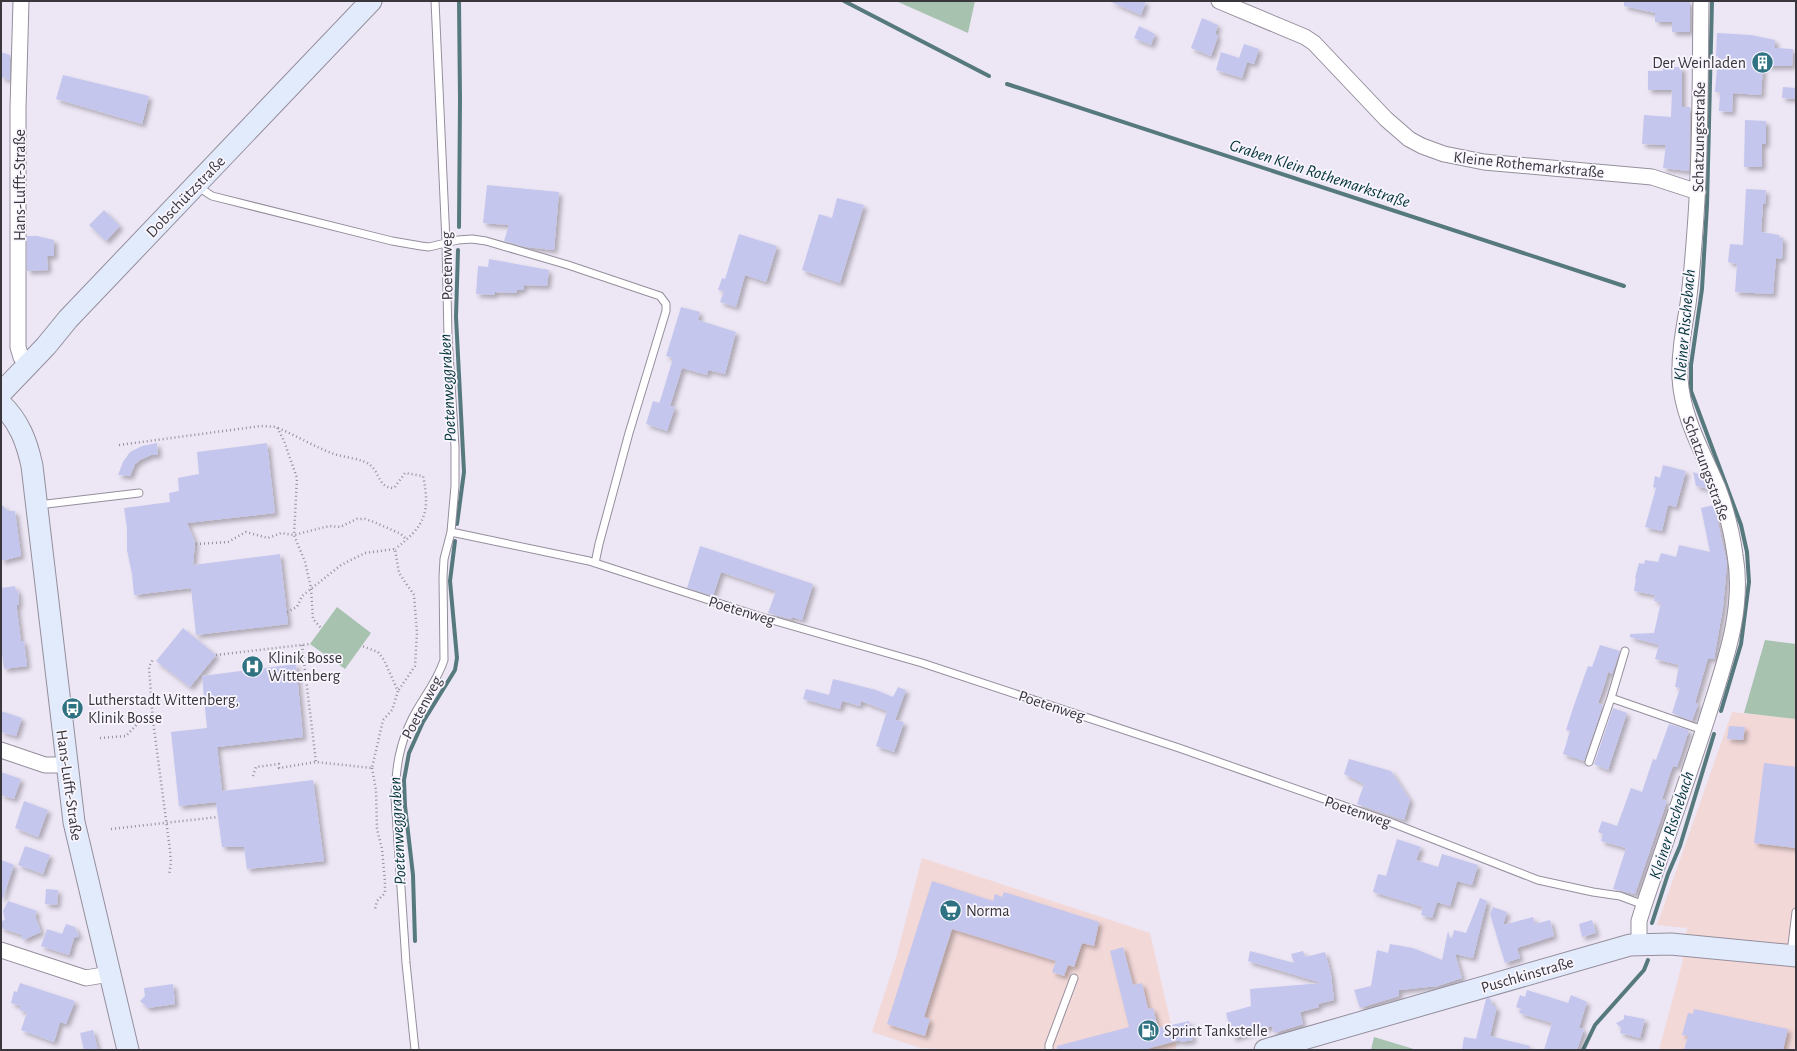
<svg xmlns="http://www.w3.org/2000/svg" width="1797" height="1051" viewBox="0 0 1797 1051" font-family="'Alegreya Sans',sans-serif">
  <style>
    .commercial { fill: #f3d8d8 }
    .green { fill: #a7c2ae }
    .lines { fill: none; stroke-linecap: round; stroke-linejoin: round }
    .stream { stroke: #56797e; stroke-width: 4 }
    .building { fill: #c4c6ed; filter: url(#shadow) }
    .lane-casing { stroke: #958e9c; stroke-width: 9 }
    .street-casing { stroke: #958e9c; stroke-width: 17 }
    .secondary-casing { stroke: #958e9c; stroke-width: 23 }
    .path { stroke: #948f9a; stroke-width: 2.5; stroke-dasharray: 1 3; stroke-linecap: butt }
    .lane { stroke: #fff; stroke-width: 7 }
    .street { stroke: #fff; stroke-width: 15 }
    .secondary { stroke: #e2ebfc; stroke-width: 21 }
    .labels { text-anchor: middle; stroke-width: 3.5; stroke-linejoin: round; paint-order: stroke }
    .poi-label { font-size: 16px; fill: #39363c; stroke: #f9f5fe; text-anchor: start }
    .street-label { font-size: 16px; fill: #39363c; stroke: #f9f5fe }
    .water-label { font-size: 17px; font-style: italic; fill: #003337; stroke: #f9f5fe }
  </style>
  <defs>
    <filter id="shadow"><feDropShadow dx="3.5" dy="3.5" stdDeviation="2" flood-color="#0004"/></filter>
  </defs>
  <rect width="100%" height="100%" fill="#ede6f5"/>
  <path class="commercial" d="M1732,712L1796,719V1050H1659L1682,964L1687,928L1657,925Z
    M922,858L1150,933L1177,1050H961L921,1048L872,1032L896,958Z"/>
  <path class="green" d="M896,1H975L968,33Z
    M337,607L371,633L345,669L310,644Z
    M1765,640L1796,644V719L1744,713Z
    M1374,1037L1417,1050H1371Z"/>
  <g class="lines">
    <path class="stream" d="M459,1L460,100L459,227
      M844,1L989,76
      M1712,1L1707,205L1702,289L1691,365V391L1741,525L1747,552L1749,582L1741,644L1721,711
      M1007,84L1624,286
      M457,524L464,472L456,317L458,250
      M1652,923L1668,874L1680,846L1714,734
      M415,941L413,875L405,806L404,780L409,753L423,722L455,670L457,658L450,581L455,541
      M1583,1050L1595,1025L1644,970L1648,960"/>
  </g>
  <path class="building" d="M1109,1H1146L1141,15Z
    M1624,1H1690V32H1672V22H1655V13L1624,6Z
    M1202,18L1218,25L1215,34L1218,36L1211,56L1191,48Z
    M1139,26L1155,34L1151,45L1134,38Z
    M1717,33L1751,35L1775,40V48L1793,49L1792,66H1763L1761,95L1733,93L1732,112L1719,111L1720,92H1715L1718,56H1716Z
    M1244,44L1259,49L1254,64L1247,62L1242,78L1216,70L1221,52L1239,58Z
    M1,52L10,55V80L1,77Z
    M1663,67H1682V107H1690L1689,171L1663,168L1666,145L1642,144L1644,115L1671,117L1672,90H1648V71H1663Z
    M63,75L149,96L142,124L56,99Z
    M1783,87L1796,88V99L1782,98Z
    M1745,120L1766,121V144H1762V167H1744Z
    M487,185L559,192L554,250L526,247L504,241L509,225L483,223Z
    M1746,189L1766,190L1765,204H1763L1761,232L1779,235V238H1783L1782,259L1776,258L1773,294L1735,292L1737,264L1728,262L1730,244L1743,245Z
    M837,198L864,205L840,283L802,270L819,214L832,218Z
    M104,210L120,226L106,241L89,225Z
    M739,234L777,246L766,282L745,275L736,307L720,302L724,291L718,290L722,278L725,279Z
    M27,236H37L54,240V256H47L48,270L27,271Z
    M489,259L549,270L547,286L524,285L523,290H517L516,293L495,292L494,295L476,294L478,266L488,267Z
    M681,307L700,312L698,320L736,332L725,374L708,370L707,375L682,368L670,406L675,407L667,431L646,424L653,401L659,403L661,398L673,358L666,356Z
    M157,443L158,455H151L140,460L135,464L130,476L118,475L123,462L130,452L142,446Z
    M267,443L275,513L187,523L195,542L193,565L280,554L288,624L196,635L191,588L134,595L132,574L127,550V528L124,508L170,502L169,493L179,491L178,478L199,474L197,452Z
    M1663,465L1686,471L1676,507L1668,505L1662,531L1645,527L1656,488L1653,487L1655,476L1660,478Z
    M1693,472L1702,475L1709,489L1696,486Z
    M1,504L8,511H15L21,556L1,561Z
    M1714,505L1727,564L1723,607L1714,659L1708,658L1695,703L1698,704L1692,721L1672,713L1680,688L1675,687L1679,665L1655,659L1659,645L1630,637V634L1654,633L1661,602L1654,601L1655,595L1634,591L1636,578H1635L1639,563L1644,564L1645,560L1658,562L1661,553L1676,557L1679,545L1710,552L1701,508Z
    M700,546L813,584L802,620L792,617L791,619L768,613L776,591L721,572L713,596L687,588Z
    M15,586L16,591L18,590L19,605H17V610L21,642L24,641L27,666L4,669L1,646V588Z
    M183,628L216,655L190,687L156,661Z
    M1600,645L1620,651L1612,674L1608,672L1605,683L1598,703L1603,705L1584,761L1563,754L1570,731L1566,730L1573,708L1588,666L1592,667Z
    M296,664L303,737L217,747L222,791L313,780L324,861L247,869L244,847H222L216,802L179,806L171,732L207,728L202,676Z
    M833,679L876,690L893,697L898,687L906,690L895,720L904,722L894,752L876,746L887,711L861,701L860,706L842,701L840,709L803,699L806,689L829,695Z
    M1613,708L1627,713L1608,770L1594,764Z
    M1,711L22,718L16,736L1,732Z
    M1669,724L1689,730L1677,767L1673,766L1669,777L1662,799L1667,801L1635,894L1613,889L1626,848L1601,841L1603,834L1598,832L1602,821L1617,826L1631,788L1642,792L1653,759L1656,760Z
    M1729,726L1745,727L1743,740L1727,739Z
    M1349,759L1391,771L1410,800L1404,820L1357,804L1364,784L1344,774Z
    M1764,763L1796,767V848L1754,843Z
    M1,772L21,779L14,799L1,795Z
    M24,801L48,810L38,837L15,828Z
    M1397,839L1421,847L1416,860L1438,867L1442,854L1478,865L1472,885L1457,881L1450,906L1437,902L1432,918L1421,915L1423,907L1373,892L1378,874L1386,876Z
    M25,846L50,855L43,874L18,865Z
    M1,860L14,865L3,898H1Z
    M932,881L993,901L995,894L1002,897L1004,892L1099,922L1094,946L1082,943L1074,967L1068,965L1064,976L1052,972L1056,961L952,929L924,1017L930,1019L925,1036L887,1024Z
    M46,889L58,890L57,905L45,904Z
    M1480,898L1487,901L1473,958L1455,954L1462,978L1438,986L1399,990V996L1360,1008L1354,990L1371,986L1377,950L1388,953L1390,944L1413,948L1442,960L1448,931L1450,938H1452L1454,930L1466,933Z
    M8,901L37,911L35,916L41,932L23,940L22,935L1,928V921L5,920L3,911Z
    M1493,907L1507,912L1503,925L1533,917L1535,924L1550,920L1554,936L1517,948L1520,958L1505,963L1490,914Z
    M1592,920L1596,933L1582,937L1579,924Z
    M66,924L75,927L79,936L74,938L69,955L41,946L47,929L62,934Z
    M1123,947L1133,985L1142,983L1148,1009L1153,1008L1158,1028L1189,1021L1193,1040L1180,1042V1040L1143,1050H1057V1046L1129,1027L1110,951Z
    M1250,951L1294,963L1291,954L1303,951L1305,957L1325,952L1331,975L1334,1000L1318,1004L1319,1007L1300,1012L1303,1024L1274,1033L1272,1026L1233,1038L1226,1013L1251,1006L1250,989L1322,983L1248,961Z
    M20,983L75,1001L66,1024L60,1022L54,1042L21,1030L27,1012L19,1010L21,1006L11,1003L14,991L17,992Z
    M173,984L175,1004L148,1008L140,1001L145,996L144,988Z
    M1527,990L1568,1003L1571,995L1587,1002L1579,1028L1584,1029L1577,1050H1544L1552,1023L1519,1013L1521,1009L1516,1007L1520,995L1525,997Z
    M1490,998L1493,1006L1497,1007L1490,1036L1530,1046L1529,1050H1462L1464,1037L1476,1039L1486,999Z
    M1694,1009L1788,1029L1783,1050H1684L1688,1036L1682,1035L1688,1013L1693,1014Z
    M1624,1015L1645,1019L1640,1038L1620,1033L1621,1028L1616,1023L1624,1019Z
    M93,1030L98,1050H84L80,1033Z"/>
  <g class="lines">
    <defs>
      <path id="lane" d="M435,1L446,242L448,338L455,447V486L451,532
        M197,186L212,196L392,241L421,246L429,247L458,240L472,239L486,241L568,265L660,296L666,304V311L629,433L599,544L595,563
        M38,505L139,493
        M1611,698L1625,651
        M1589,762L1611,698L1703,730
        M1791,953L1796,912
        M415,1050L406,963L395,797C396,768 399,745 412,719C422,699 437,682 444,660L443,577L444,559L451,532L589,561L758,616L922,663L1179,748L1387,821L1538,880L1593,892L1620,896L1644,905
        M1049,1050V1045L1074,978"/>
      <path id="street" d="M21,1L18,108V347L21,357L29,365
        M1219,1L1305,37L1314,43L1386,119L1409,139L1422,146L1444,154L1484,162L1652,177L1698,192
        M1,750L45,765H66
        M1639,944V921L1644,905C1665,843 1687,781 1707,719C1723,667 1745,611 1735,555C1732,533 1726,509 1718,488C1703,452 1682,417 1680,378C1679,353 1684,328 1688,304C1692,275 1694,245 1696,216C1701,144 1700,72 1701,1
        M1,950L86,978L109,974"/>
      <path id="secondary" d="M1,393L46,346L68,319L371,1
        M1,404C19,421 27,442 32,466L74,822L128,1050
        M1265,1050L1630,945L1671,944L1796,956"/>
    </defs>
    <use href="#lane" class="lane-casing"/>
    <use href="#street" class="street-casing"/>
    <use href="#secondary" class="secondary-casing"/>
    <path class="path" d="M278,428C297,436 315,447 334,454C343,457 362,459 369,464C380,472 378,488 394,488L405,473L423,476C431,513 424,527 395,549
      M119,445L261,426L277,427L284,441L297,478L294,535L305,562L311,588L313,619L322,629
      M196,544L228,542L246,532L268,538L281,533L294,535L329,526L340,527L357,519H365L374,522L401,534L407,540
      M287,612L297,607L302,596L341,565L365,553L395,549L399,573L414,595L417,633L415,666L398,691
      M302,645L316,762
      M216,655L310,644
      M153,721L170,850L171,862L169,875
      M100,738L126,736L140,721H153L149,667L153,659
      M372,768L376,790L377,829L382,849L385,882V893L377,901L375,909
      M253,776L256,767L279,764V768L316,762L372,768L383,720L392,710L398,691L384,660L378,652L362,646
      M111,829L218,817"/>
    <use href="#lane" class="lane"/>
    <use href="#street" class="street"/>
    <use href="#secondary" class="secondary"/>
  </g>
  <defs>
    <symbol id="building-disc" viewBox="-11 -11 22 22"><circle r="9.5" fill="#2f7383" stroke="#f9f5fe"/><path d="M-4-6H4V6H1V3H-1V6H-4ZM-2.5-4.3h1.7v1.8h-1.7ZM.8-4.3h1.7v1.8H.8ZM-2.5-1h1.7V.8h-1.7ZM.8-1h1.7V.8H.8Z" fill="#fff"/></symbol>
    <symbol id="hospital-disc" viewBox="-11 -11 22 22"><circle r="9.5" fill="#2f7383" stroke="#f9f5fe"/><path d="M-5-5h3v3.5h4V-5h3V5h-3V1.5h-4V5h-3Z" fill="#fff"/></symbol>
    <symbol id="bus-disc" viewBox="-11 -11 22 22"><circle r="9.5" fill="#2f7383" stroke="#f9f5fe"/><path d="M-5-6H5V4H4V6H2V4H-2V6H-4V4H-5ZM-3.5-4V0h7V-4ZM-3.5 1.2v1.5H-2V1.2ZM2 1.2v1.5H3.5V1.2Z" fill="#fff"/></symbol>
    <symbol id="supermarket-disc" viewBox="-11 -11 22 22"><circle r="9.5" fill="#2f7383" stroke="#f9f5fe"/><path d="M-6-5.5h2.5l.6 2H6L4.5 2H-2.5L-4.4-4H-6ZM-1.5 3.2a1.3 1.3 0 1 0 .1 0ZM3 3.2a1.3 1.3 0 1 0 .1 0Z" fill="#fff"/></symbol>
    <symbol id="fuel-disc" viewBox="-11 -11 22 22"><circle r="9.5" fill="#2f7383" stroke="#f9f5fe"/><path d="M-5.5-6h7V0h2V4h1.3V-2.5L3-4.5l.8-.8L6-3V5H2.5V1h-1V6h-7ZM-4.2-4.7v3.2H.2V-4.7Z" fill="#fff"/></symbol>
  </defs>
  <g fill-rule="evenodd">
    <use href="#building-disc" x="1750" y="50" width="25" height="25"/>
    <use href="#hospital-disc" x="240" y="654" width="25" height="25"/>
    <use href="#bus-disc" x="60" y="696" width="25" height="25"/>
    <use href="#supermarket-disc" x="938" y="898" width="25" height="25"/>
    <use href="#fuel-disc" x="1136" y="1018" width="25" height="25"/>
  </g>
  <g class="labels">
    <g class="poi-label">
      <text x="1746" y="68" text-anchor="end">Der Weinladen</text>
      <text x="268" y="663">Klinik Bosse<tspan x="268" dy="18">Wittenberg</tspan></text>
      <text x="88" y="705">Lutherstadt Wittenberg,<tspan x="88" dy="18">Klinik Bosse</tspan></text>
      <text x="966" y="916">Norma</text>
      <text x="1164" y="1036">Sprint Tankstelle</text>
    </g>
    <g class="street-label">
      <text transform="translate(1698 137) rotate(-89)" y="6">Schatzungsstraße</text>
      <text transform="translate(1529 164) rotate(6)" y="6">Kleine Rothemarkstraße</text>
      <text transform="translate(19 185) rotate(-90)" y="6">Hans-Lufft-Straße</text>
      <text transform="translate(185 196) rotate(-46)" y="6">Dobschützstraße</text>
      <text transform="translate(446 266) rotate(-91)" y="6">Poetenweg</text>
      <text transform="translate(1707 468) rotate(70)" y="6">Schatzungsstraße</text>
      <text transform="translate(742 610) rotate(17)" y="6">Poetenweg</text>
      <text transform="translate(1052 705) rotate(18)" y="6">Poetenweg</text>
      <text transform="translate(421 707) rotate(-62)" y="6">Poetenweg</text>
      <text transform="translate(70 785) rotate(82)" y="6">Hans-Lufft-Straße</text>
      <text transform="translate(1358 811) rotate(19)" y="6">Poetenweg</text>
      <text transform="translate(1527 974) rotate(-16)" y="6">Puschkinstraße</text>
    </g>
    <g class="water-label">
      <text transform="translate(1320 173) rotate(18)" y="6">Graben Klein Rothemarkstraße</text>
      <text transform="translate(1684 325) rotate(-85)" y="6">Kleiner Rischebach</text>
      <text transform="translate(447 388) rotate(-93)" y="6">Poetenweggraben</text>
      <text transform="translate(1671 825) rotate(-72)" y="6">Kleiner Rischebach</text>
      <text transform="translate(397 831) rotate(-93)" y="6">Poetenweggraben</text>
    </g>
  </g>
  <rect width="1797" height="1051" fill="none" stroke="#39363c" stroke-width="4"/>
</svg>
